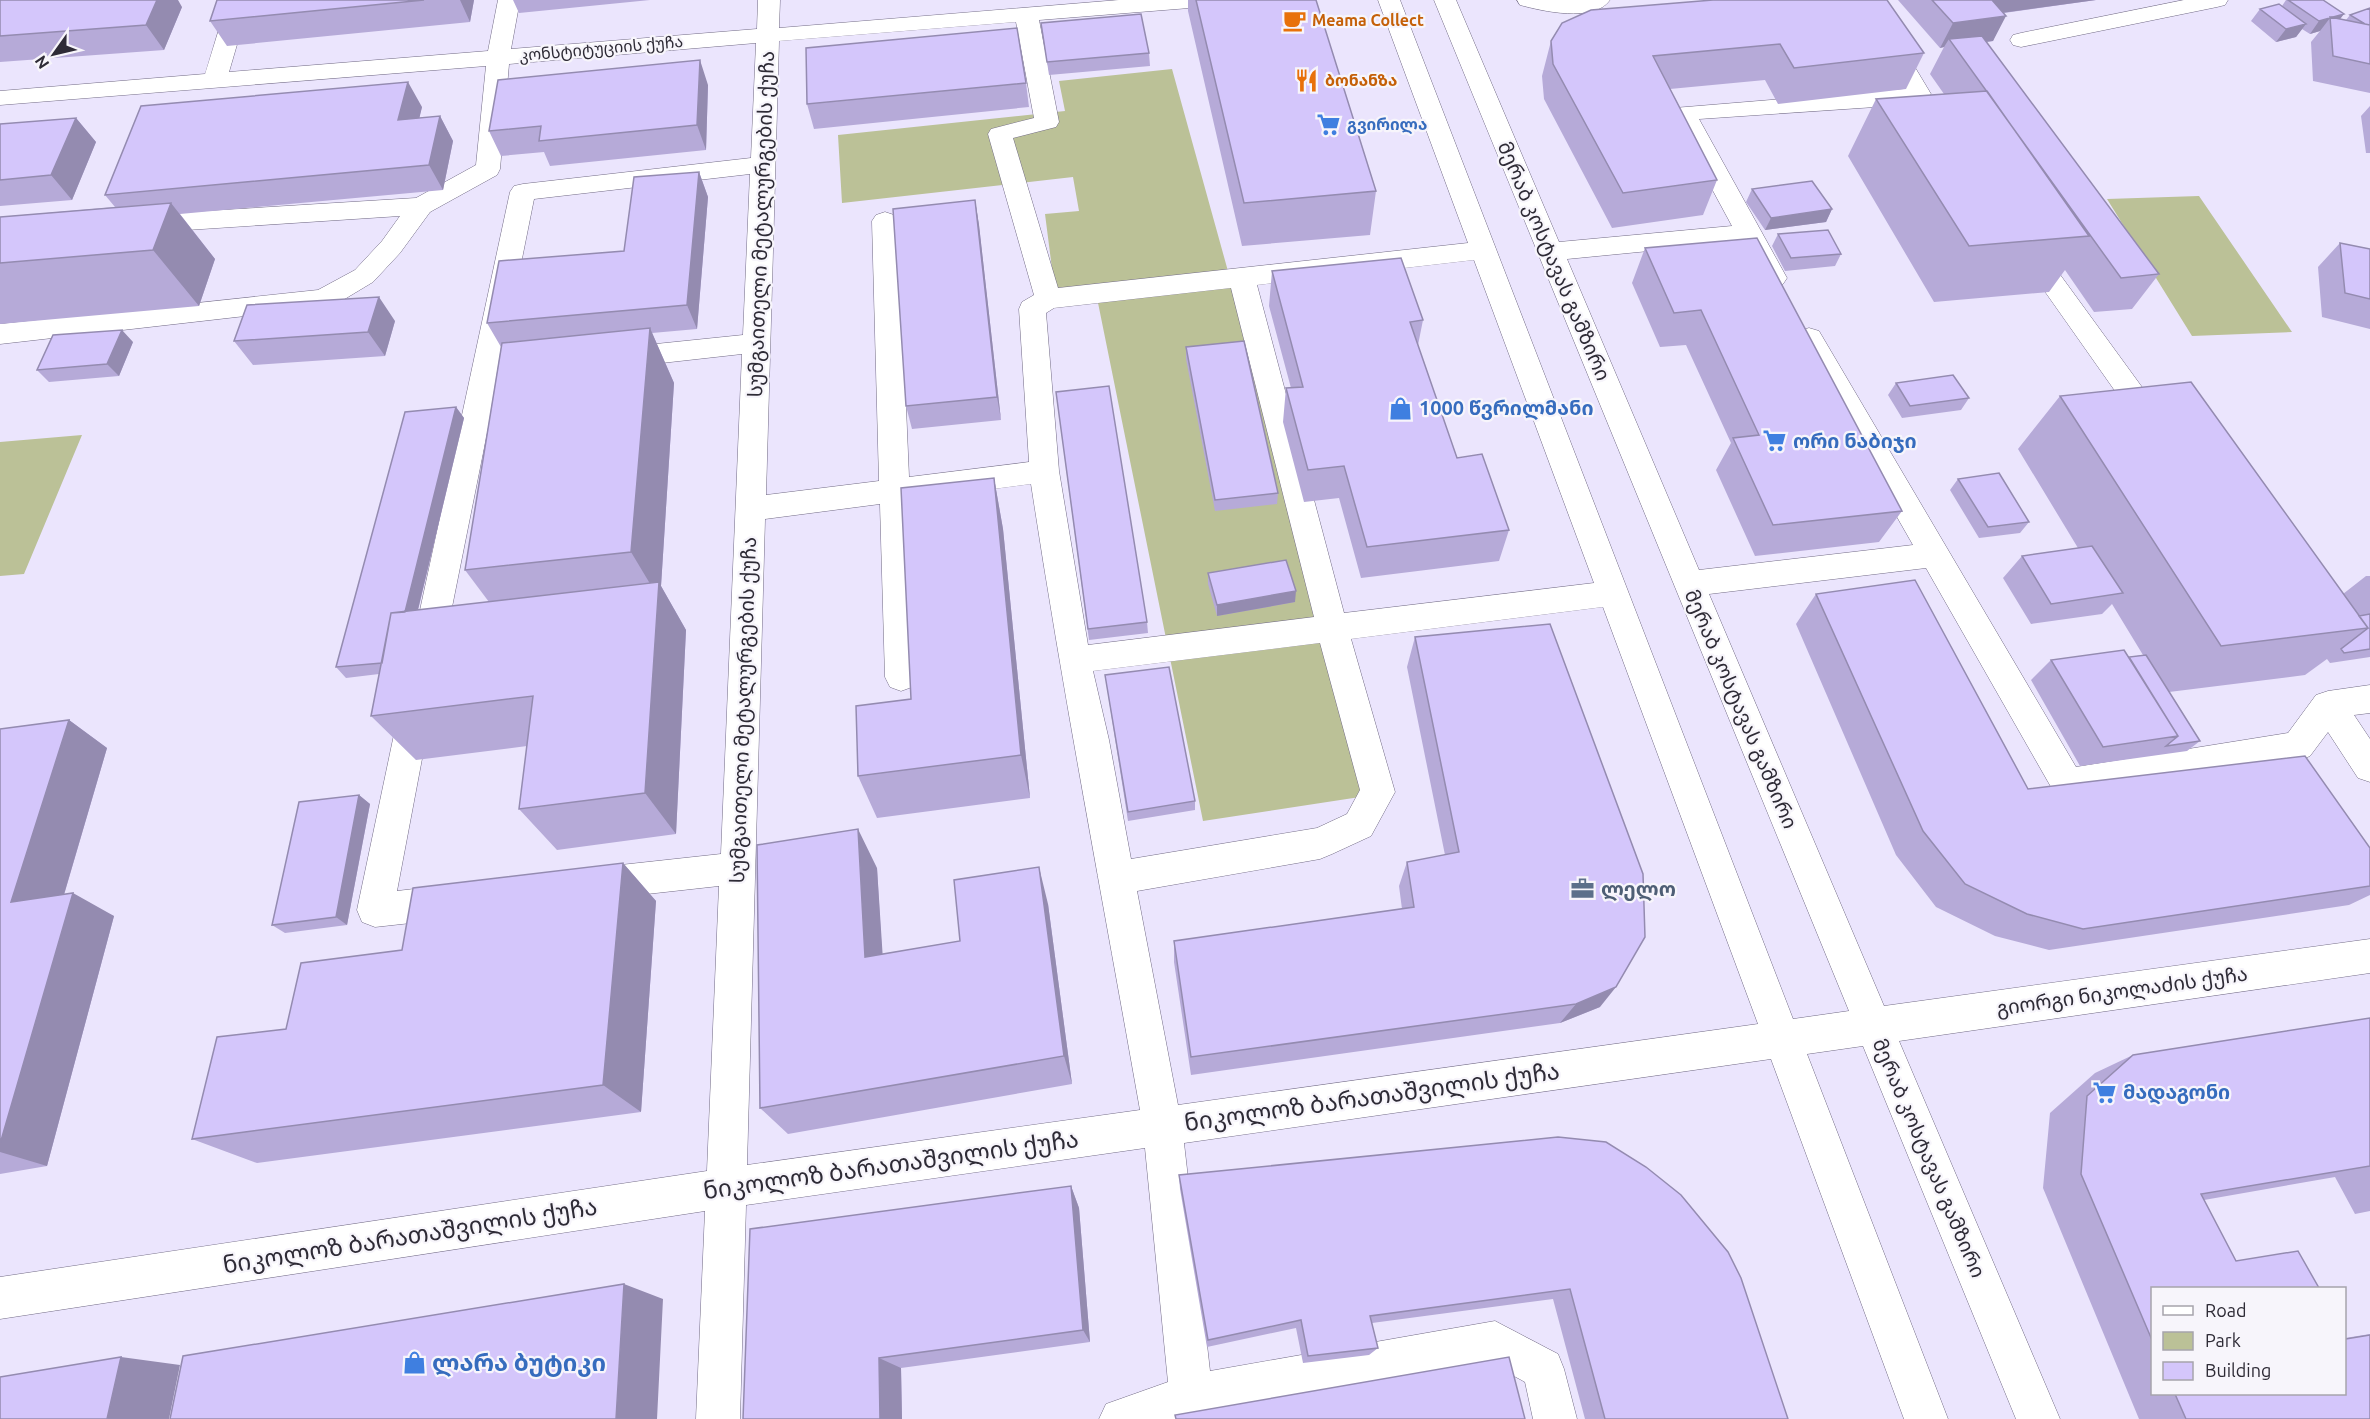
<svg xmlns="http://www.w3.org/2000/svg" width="2370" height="1419" viewBox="0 0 2370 1419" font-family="Ubuntu,'Noto Sans Georgian',sans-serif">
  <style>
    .green { fill: #bbc197 }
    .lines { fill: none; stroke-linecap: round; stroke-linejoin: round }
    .minor-casing { stroke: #726b85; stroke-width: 1 }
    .minor { fill: #fff; fill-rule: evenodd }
    .wall { fill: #b6aad8 }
    .shaded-wall { fill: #948bb0 }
    .building { fill: #d4c6fb; stroke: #948bb0; stroke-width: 1.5 }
    .labels { text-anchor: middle; stroke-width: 4.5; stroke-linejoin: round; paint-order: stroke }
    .far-food-label { font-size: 16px; font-weight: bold; fill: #c56008; stroke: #f7f5fb; text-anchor: start }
    .far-street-label { font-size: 16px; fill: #2e2b36; stroke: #f7f5fb }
    .far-shop-label { font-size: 16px; font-weight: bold; fill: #366cbe; stroke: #f7f5fb; text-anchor: start }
    .street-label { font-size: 20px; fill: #2e2b36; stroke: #f7f5fb }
    .shop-label { font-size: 20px; font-weight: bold; fill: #366cbe; stroke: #f7f5fb; text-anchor: start }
    .service-label { font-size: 20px; font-weight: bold; fill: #4e5e75; stroke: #f7f5fb; text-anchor: start }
    .near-street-label { font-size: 24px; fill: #2e2b36; stroke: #f7f5fb }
    .near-shop-label { font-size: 24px; font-weight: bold; fill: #366cbe; stroke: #f7f5fb; text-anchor: start }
  </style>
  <rect width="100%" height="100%" fill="#ebe5fd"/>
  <path class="green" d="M1172,69L1373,795L1203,821L1095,288L1055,292L1045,214L1079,211L1073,177L842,203L838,135L1065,111L1059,81Z
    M2199,196L2292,332L2192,336L2107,199Z
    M82,435L24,574L0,576V442Z"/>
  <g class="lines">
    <defs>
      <path id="minor" d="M228,0H250L229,72L488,51L498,0H520L511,49L757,29L758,0H780L779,28L1119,0H1213L1210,5L1202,7L1039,20L1059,122L1056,127L1013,138L1058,288L1468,243L1378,0H1400L1793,1019L1849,1011L1434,0H1456L1559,242L1732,226L1671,113L1674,108L1904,89L1897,76L1840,0H1863L1916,69L1931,94L1927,99L1890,106L1699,119L1787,278L1783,284L1774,287L1765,284L1741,242L1567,259L1699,570L1913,545L1795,338L1799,331L1809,328L1819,331L2076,767L2288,733L2316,695L2328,691L2370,685V713L2354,715L2370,739V782L2358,778L2328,732L2310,756L2298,761L2067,798L2055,794L1926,568L1709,594L1884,1006L2370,939V973L1899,1041L2060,1419H2016L1863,1046L1807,1054L1948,1419H1904L1771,1059L1184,1143L1210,1371L1495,1321L1558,1354L1564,1369L1577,1419H1533L1525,1382L1492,1364L1187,1419H1099L1106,1404L1168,1382L1145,1148L746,1205L740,1419H696L705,1211L0,1319V1277L707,1171L719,886L593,900L580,896L575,884L580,872L593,868L721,854L742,354L617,368L607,365L603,358L607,351L617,348L743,335L750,174L534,199L443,652L438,661L427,665L416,661L411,652L510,192L514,186L523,184L751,158L756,43L509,64L500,169L497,175L430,212L400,253L373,282L333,306L0,344V324L318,290L355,270L382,241L400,216L141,233L132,230L128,224L132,218L141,215L416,198L476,165L486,66L0,105V91L205,74ZM1016,22L1034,118L991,129L988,134L1034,295L1022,302L1019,309L1029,462L909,477L898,221L894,215L885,212L876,215L872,221L879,481L766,495L779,41ZM1474,260L1594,583L1344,613L1257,285ZM1231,288L1314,617L1088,645L1059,471L1046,313L1054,308ZM1031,484C1063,694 1103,901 1140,1110L747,1165L765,519L880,504L885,677L890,687L901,691L912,687L917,677L910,500ZM1603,607L1758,1024L1178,1105L1137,891L1320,859L1332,854L1371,836L1395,792L1351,639ZM1320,643L1360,790L1347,814L1317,828L1131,859L1109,740L1093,671Z
        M1517,0H1610C1594,23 1542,11 1520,5Z
        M2184,0H2228L2225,5L2217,7L2021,47L2013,45L2010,40L2013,35L2021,33Z
        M2028,240L2037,243L2147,394L2151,401L2147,408L2137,411L2127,408L2015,249L2019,243Z
        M416,692L428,696L432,706L397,891L456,884L469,889L474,901L469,913L456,918L375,927L362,922L357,910L400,706L404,696Z"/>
    </defs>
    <use href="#minor" class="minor-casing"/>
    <use href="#minor" class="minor"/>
  </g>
  <path class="wall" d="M0,0L182,7L164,50L0,62Z
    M217,0H474L470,22L227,46L210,21Z
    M513,0H650L519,13Z
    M1188,0H1316L1376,191L1370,235L1242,246L1188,11Z
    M1898,0H2096L2004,13L1993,41L1986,42L2159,274L2132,309L2094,312L2065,270L2049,292L1934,302L1848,156L1876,99L1944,94L1930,74L1944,47L1940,48Z
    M2286,0H2323L2340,19L2346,20L2350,15L2370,8V93L2313,81L2311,42L2320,31L2310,34L2302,29L2296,37L2276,42L2251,21L2260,9L2282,6Z
    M1591,10L1924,53L1906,89L1778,104L1765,80L1670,89L1717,180L1703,215L1612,228L1544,99L1542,76L1551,41Z
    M1041,23L1149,53L1150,66L1049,75Z
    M1026,83L1029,107L814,129L807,104Z
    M708,85L706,150L550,166L544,152L501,156L489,131Z
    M2370,106V153H2366L2361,116Z
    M422,107L419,118L440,116L453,141L443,190L180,214L215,259L199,306L0,324V217L115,207L105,195Z
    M76,118L96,142L72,200L0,206V124Z
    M699,172L708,197L697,329L652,333L674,383L661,586L686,630L676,834L557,850L519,809L527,746L416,760L371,716L379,674L346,678L336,667L456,407L464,418L418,610L489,602L465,570L501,347L487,323L624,251Z
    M1752,189L1832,209L1826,222L1765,230L1746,202Z
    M975,200L979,225L1001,420L912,429L906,406Z
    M1778,234L1841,254L1835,266L1785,271L1772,246Z
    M2340,243L2370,249V329L2322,317L2318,267Z
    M1645,248L1902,511L1879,542L1755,556L1716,470L1731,443L1686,345L1660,347L1632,283Z
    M1272,271L1423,320L1418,345L1457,458L1509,530L1499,561L1361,578L1339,498L1304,502L1283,422L1286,388H1291L1269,306Z
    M395,321L385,356L253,365L234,341Z
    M133,342L119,376L49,382L37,370Z
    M1186,347L1278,493L1277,504L1215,511L1186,359Z
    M1896,383L1969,398L1961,410L1902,418L1888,395Z
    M1056,392L1147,622L1148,633L1089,640Z
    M2060,396L2343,594L2366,576H2370V657L2330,663L2327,659L2305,675L2169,692L2200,741L2187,751L2080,766L2031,680L2051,660L2129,657L2143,655L2112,604L2102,614L2031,624L2003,578L2022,556L2078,548L2018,449Z
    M994,478L1003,529L1030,798L877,818L858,776L911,699Z
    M1958,479L2029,522L2020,533L1979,538L1950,490Z
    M1208,573L1295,602L1217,616L1208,584Z
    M1816,594L2028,789L2370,848V895L2349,905L2049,950L1995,936L1936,907L1896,855L1796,624Z
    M1415,637L1600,1007L1560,1023L1191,1075L1174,962V941L1402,909L1399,886L1407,862L1445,855L1407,667Z
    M1105,675L1195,801V810L1128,821Z
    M69,720L107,748L64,895L114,916L47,1166L0,1174V729Z
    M359,795L370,804L347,925L285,933L272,925Z
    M623,863L656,901L641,1112L257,1163L192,1139L286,1029L402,950Z
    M877,868L882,954L960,941L1048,904L1072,1084L788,1134L760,1108Z
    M2370,1018V1211L2355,1214L2335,1177L2204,1200L2152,1288V1394H2344L2345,1338L2370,1334V1419H2139L2043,1188L2050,1113L2095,1073L2133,1055Z
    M1558,1137L1788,1419H1585L1553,1299L1372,1323L1378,1348L1369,1355L1303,1363L1296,1328L1207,1347L1180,1189L1179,1175Z
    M1071,1186L1079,1208L1090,1342L901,1368L902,1419H743Z"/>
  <path class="shaded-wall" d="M157,0H178L182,7L164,50L146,25Z
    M460,0H474L470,22Z
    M1981,0H2096L1972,17Z
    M2344,14L2334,27L2330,18Z
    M2006,16L1993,41L1954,46L1949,39L1944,47L1940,48L1953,23Z
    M2330,18L2320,31L2310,34L2319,21Z
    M2306,24L2296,37L2276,42L2286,29Z
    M700,60L708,85L706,150L697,125Z
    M408,82L422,107L413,145L398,120Z
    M440,116L453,141L443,190L429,165Z
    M76,118L96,142L72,200L51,175Z
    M699,172L708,197L697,329L687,305Z
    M975,200L979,225L1001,420L997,397Z
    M171,203L215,259L199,306L153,250Z
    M1832,209L1826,222L1765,230L1771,218Z
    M379,297L395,321L385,356L368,332Z
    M650,328L674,383L661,586L686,630L676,834L645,793L658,597L631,552Z
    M122,330L133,342L119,376L107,364Z
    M456,407L464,418L403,672L393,661Z
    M994,478L1003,529L1030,798L1021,755Z
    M1296,591L1295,602L1217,616V605Z
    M69,720L107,748L55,925L11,902Z
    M359,795L370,804L347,925L336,917Z
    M858,829L877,868L885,991L865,957Z
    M623,863L656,901L641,1112L603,1085Z
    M1039,867L1048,904L1072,1084L1064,1056Z
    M73,893L114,916L47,1166L0,1152V1144Z
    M1616,987L1600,1007L1560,1023L1576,1004Z
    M1071,1186L1079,1208L1090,1342L1083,1330Z
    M624,1284L663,1299L657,1419H616Z
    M121,1357L180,1365L169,1419H107Z
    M879,1358L901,1368L902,1419H880Z"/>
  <path class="building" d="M0,0H157L146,25L0,36Z
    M217,0H424L210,21Z
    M1196,0H1316L1376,191L1244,203Z
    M1713,0H1887L1924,53L1794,68L1780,44L1653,56L1717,180L1623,193L1553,64L1551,41L1562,23L1591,10Z
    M1932,0H1992L2006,16L1953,23Z
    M2288,0H2323L2344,14L2319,21Z
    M2279,4L2306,24L2286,29L2260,9Z
    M2370,8V25L2365,24L2350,15Z
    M1141,14L1149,53L1047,62L1041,23Z
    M2330,17L2370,25V64L2333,56Z
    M1017,28L1026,83L807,104L806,48Z
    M1982,36L2159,274L2121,278L1949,39Z
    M700,60L697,125L539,141L541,126L489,131L498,80Z
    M408,82L398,120L440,116L429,165L105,195L141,106Z
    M1987,91L2089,236L1969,246L1876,99Z
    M76,118L51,175L0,180V124Z
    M699,172L687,305L487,323L499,261L624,251L634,177Z
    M1812,181L1832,209L1771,218L1752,189Z
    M975,200L997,397L906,406L893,209Z
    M171,203L153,250L0,263V217Z
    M1828,230L1841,254L1791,258L1778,234Z
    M1757,238L1902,511L1773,525L1733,438L1759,435L1701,310L1674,313L1645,248Z
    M2340,243L2370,249V299L2345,293Z
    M1401,258L1423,320L1410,322L1457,458L1482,454L1509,530L1367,547L1344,466L1308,470L1286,388L1303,387L1272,271Z
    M379,297L368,332L234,341L247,305Z
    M650,328L631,552L465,570L502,343Z
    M122,330L107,364L37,370L53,335Z
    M1244,341L1278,493L1215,500L1186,347Z
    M1953,375L1969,398L1910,406L1896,383Z
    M2191,382L2368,628L2221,646L2060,396Z
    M1109,386L1147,622L1088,629L1056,392Z
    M456,407L405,612L391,613L382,663L336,667L405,412Z
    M1999,473L2029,522L1988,527L1958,479Z
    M994,478L1021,755L858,776L856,706L911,699L901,488Z
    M2092,546L2123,593L2051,604L2022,556Z
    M1286,560L1296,591L1217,605L1208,573Z
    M1915,580L2028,789L2305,756L2370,848V886L2083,929L2027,914L1965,884L1923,831L1816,594Z
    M659,582L645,793L519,809L533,696L371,716L391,613Z
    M2370,614V649L2344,653L2341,649L2368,628L2359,616Z
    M1550,624L1643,874L1645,937L1616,987L1576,1004L1191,1057L1174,941L1414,907L1407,862L1459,852L1415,637Z
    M2124,650L2178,736L2103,747L2051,660Z
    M2146,655L2200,741L2166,746L2178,736L2129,657Z
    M1169,667L1195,801L1128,812L1105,675Z
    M69,720L11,902L73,893L0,1144V729Z
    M359,795L336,917L272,925L299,802Z
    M858,829L865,957L960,941L954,880L1039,867L1064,1056L760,1108L757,845Z
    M623,863L603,1085L192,1139L217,1037L286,1029L301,963L402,950L413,888Z
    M2370,1018V1166L2201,1194L2236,1261L2298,1251L2319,1288H2152V1340L2081,1174L2087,1096L2133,1055Z
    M1558,1137L1606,1142L1646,1167L1681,1195L1728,1252L1741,1278L1788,1419H1605L1570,1289L1370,1316L1378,1348L1308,1356L1301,1320L1208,1340L1179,1175Z
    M1071,1186L1083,1330L879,1358L880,1419H743L750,1229Z
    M624,1284L616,1419H170L183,1356Z
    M2370,1335V1419H2186L2175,1394H2344V1336L2346,1339Z
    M121,1357L107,1419H0V1377Z
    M1509,1357L1525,1419H1176L1175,1415Z"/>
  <defs>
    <symbol id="cafe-bare" viewBox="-9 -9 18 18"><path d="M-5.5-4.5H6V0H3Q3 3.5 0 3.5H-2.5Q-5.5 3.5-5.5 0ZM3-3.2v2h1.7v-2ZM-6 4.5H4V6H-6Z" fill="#e8710a" stroke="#f7f5fb" stroke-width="2.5" paint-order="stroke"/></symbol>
    <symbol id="restaurant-bare" viewBox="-9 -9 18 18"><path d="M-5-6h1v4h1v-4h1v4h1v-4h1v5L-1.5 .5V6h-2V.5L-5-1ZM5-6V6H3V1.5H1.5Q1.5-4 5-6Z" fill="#e8710a" stroke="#f7f5fb" stroke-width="2.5" paint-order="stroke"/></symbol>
    <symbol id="supermarket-bare" viewBox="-9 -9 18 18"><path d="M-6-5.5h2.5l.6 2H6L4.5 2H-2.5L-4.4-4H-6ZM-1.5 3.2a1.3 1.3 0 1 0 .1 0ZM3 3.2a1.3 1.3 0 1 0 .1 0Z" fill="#3f7fe0" stroke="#f7f5fb" stroke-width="2.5" paint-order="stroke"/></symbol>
    <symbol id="shop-bare" viewBox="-9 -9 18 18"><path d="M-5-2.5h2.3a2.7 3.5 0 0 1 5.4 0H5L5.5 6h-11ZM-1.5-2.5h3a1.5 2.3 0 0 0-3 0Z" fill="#3f7fe0" stroke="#f7f5fb" stroke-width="2.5" paint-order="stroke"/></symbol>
    <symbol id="office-bare" viewBox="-9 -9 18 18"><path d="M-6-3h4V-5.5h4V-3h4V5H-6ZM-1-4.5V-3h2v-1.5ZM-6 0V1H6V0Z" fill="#5c6f8a" stroke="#f7f5fb" stroke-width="2.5" paint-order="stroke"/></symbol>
  </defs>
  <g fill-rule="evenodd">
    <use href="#cafe-bare" x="1278" y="4" width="33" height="33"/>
    <use href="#restaurant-bare" x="1290" y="64" width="33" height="33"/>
    <use href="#supermarket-bare" x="1312" y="108" width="33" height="33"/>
    <use href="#shop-bare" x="1384" y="392" width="33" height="33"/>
    <use href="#supermarket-bare" x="1758" y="424" width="33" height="33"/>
    <use href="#office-bare" x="1566" y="872" width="33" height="33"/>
    <use href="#supermarket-bare" x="2088" y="1076" width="33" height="33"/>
    <use href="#shop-bare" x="398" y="1346" width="33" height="33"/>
  </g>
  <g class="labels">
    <g class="far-food-label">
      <text x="1312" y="26">Meama Collect</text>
      <text x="1325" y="86">ბონანზა</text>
    </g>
    <g class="far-street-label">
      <text transform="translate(601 48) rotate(-5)" y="6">კონსტიტუციის ქუჩა</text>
    </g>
    <g class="far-shop-label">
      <text x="1347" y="130">გვირილა</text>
    </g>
    <g class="street-label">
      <text transform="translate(761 224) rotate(-88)" y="7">სუმგაითელი მეტალურგების ქუჩა</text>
      <text transform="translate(1554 261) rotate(67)" y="7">მერაბ კოსტავას გამზირი</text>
      <text transform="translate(1741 709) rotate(67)" y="7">მერაბ კოსტავას გამზირი</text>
      <text transform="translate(743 710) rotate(-88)" y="7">სუმგაითელი მეტალურგების ქუჩა</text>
      <text transform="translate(2122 991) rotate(-8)" y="7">გიორგი ნიკოლაძის ქუჩა</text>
      <text transform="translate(1929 1158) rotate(67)" y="7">მერაბ კოსტავას გამზირი</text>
    </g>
    <g class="shop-label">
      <text x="1419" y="415">1000 წვრილმანი</text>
      <text x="1793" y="448">ორი ნაბიჯი</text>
      <text x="2123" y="1099">მადაგონი</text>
    </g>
    <g class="service-label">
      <text x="1601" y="896">ლელო</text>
    </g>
    <g class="near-street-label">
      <text transform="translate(1372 1097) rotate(-8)" y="8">ნიკოლოზ ბარათაშვილის ქუჩა</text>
      <text transform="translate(891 1165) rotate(-8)" y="8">ნიკოლოზ ბარათაშვილის ქუჩა</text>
      <text transform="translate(410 1236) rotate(-9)" y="8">ნიკოლოზ ბარათაშვილის ქუჩა</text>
    </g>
    <g class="near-shop-label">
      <text x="432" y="1371">ლარა ბუტიკი</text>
    </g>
  </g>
  <rect x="2151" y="1287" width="195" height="108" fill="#f7f5fb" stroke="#a7a4ac" stroke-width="1.5"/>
  <rect x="2163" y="1306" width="30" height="9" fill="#ffffff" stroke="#a7a4ac" stroke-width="1.5"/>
  <text x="2205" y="1317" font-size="18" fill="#2e2b36">Road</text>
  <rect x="2163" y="1332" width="30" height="18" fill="#bbc197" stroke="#a7a4ac" stroke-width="1.5"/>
  <text x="2205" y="1347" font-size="18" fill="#2e2b36">Park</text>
  <rect x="2163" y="1362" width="30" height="18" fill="#d4c6fb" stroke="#a7a4ac" stroke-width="1.5"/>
  <text x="2205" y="1377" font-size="18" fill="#2e2b36">Building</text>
  <g transform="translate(54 54) rotate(236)" stroke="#f7f5fb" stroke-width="4.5" paint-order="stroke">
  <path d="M0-4.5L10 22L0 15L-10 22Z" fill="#2e2b36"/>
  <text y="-9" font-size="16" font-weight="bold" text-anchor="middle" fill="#2e2b36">N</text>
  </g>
</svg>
